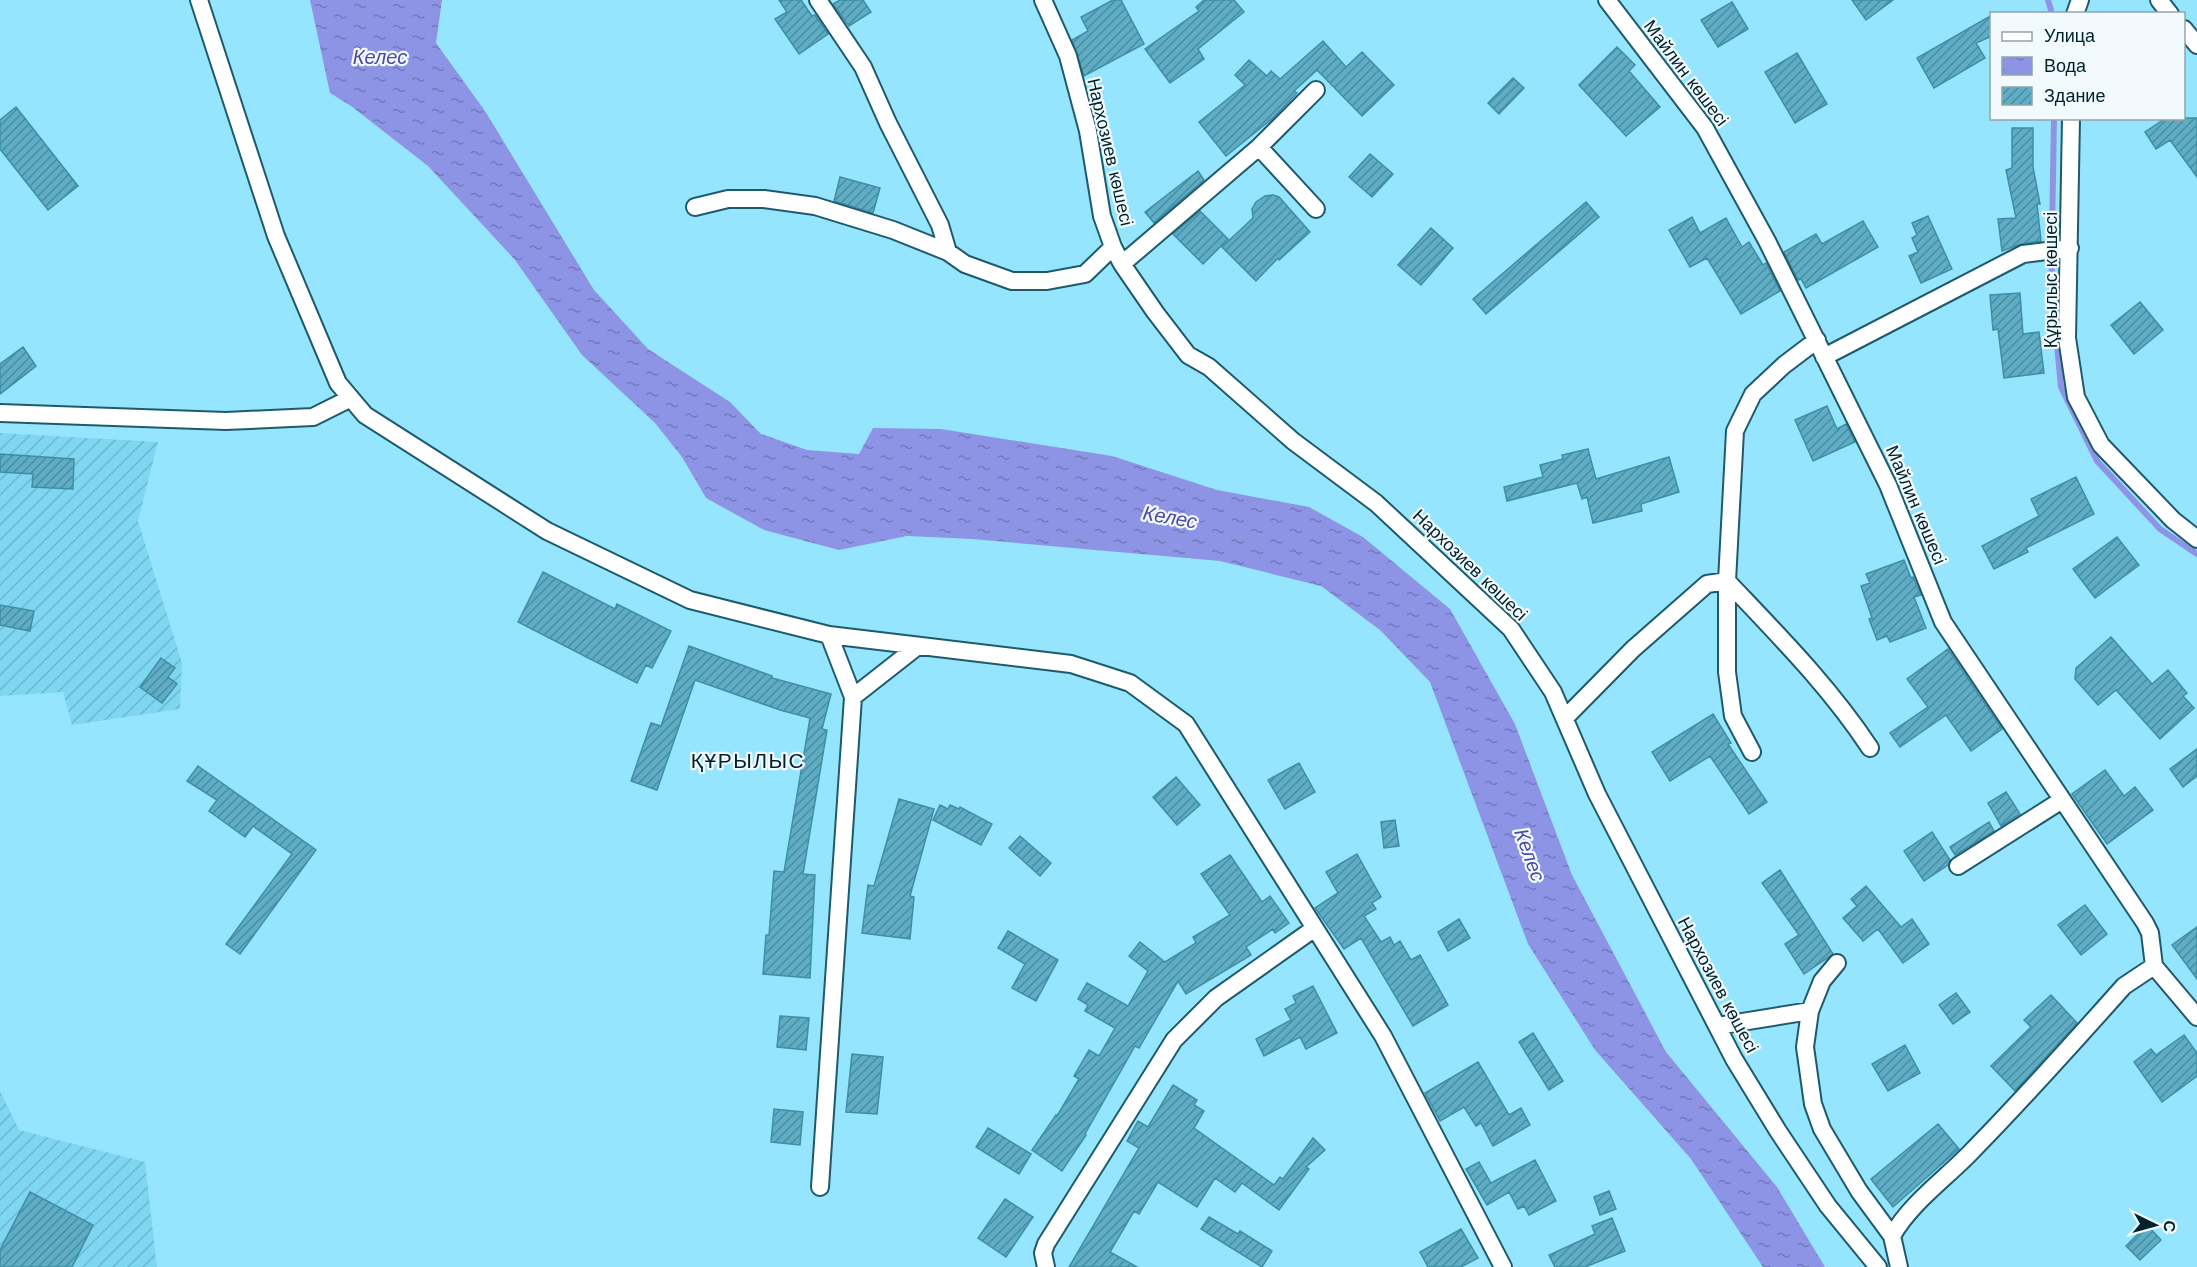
<svg xmlns="http://www.w3.org/2000/svg" width="2197" height="1267" viewBox="0 0 2197 1267" font-family="'Work Sans',sans-serif">
  <style>
    .industrial { fill: url(#industrial-furrows) }
    .water { fill: url(#water-ripples) }
    .lines { fill: none; stroke-linecap: round; stroke-linejoin: round }
    .stream { stroke: #8d94e5; stroke-width: 6 }
    .building { fill: url(#building-hatch); stroke: #3e8ea5; stroke-width: 1.5 }
    .street-casing { stroke: #1d5b6c; stroke-width: 20 }
    .street { stroke: #fff; stroke-width: 16 }
    .labels { text-anchor: middle; stroke-width: 4.5; stroke-linejoin: round; paint-order: stroke }
    .street-label { font-size: 18px; fill: #00222b; stroke: #f3fafd }
    .water-label { font-size: 20px; font-style: italic; fill: #4a48a8; stroke: #f3fafd }
    .quarter-label { font-size: 21px; letter-spacing: 1.5px; fill: #00222b; stroke: #f3fafd }
  </style>
  <defs>
    <pattern id="industrial-furrows" width="10" height="10" patternUnits="userSpaceOnUse" patternTransform="scale(1.5)"><rect width="10" height="10" fill="#7fd6f1"/><path d="M-1 1l2-2M0 10L10 0M9 11l2-2" fill="none" stroke="#6cb7cf"/></pattern>
    <pattern id="water-ripples" width="26" height="14" patternUnits="userSpaceOnUse" patternTransform="scale(1.5)"><rect width="26" height="14" fill="#8d94e5"/><path d="M2 4q2-2 4 0t4 0M15 11q2-2 4 0t4 0" fill="none" stroke="#7178ba"/></pattern>
    <pattern id="building-hatch" width="6" height="6" patternUnits="userSpaceOnUse" patternTransform="scale(1.5)"><rect width="6" height="6" fill="#5fadc5"/><path d="M-1 1l2-2M0 6l6-6M5 7l2-2" fill="none" stroke="#4c8ca0"/></pattern>
  </defs>
  <rect width="100%" height="100%" fill="#96e5fe"/>
  <path class="industrial" d="M0,433L158,442L138,521L182,663L180,709L72,725L63,692L0,696Z
    M0,1091L19,1130L145,1162L157,1267H0Z"/>
  <path class="water" d="M310,0H442L436,43L485,111L594,290L648,349L730,402L761,434L807,450L859,454L873,428L941,429L1112,456L1217,490L1309,507L1363,537L1450,609L1515,724L1572,875L1666,1052L1777,1187L1825,1267H1763L1691,1159L1595,1050L1528,944L1430,682L1380,630L1321,586L1220,561L972,539L907,536L839,550L764,530L706,498L682,457L655,423L582,355L515,260L428,166L351,106L330,93Z"/>
  <g class="lines">
    <path class="stream" d="M2048,0L2052,14
      M2052,234L2054,118
      M2052,266L2051,281L2061,387L2097,461L2160,529L2197,554"/>
  </g>
  <path class="building" d="M779,0H801L812,16L815,15L828,34L799,54L775,19L787,12Z
    M840,0H863L871,12L849,26L833,4Z
    M1113,0H1121L1144,44L1084,76L1072,40L1088,31L1081,17Z
    M1204,0H1234L1244,12L1198,49L1204,59L1170,83L1145,49L1199,11L1196,7Z
    M1852,0H1893L1866,20Z
    M1732,2L1748,29L1718,47L1701,20Z
    M1992,15V36L1976,43L1985,58L1934,88L1917,58Z
    M1323,41L1346,67L1362,52L1394,85L1362,116L1317,70L1294,91L1297,93L1273,118L1226,156L1199,122L1245,85L1235,75L1249,60L1267,76L1271,71L1280,79Z
    M1617,47L1635,65L1629,71L1660,107L1626,136L1579,85Z
    M1797,53L1827,104L1795,123L1765,72Z
    M1513,78L1524,88L1499,114L1488,103Z
    M16,107L78,186L48,210L0,149V120Z
    M2166,118H2197V177L2170,140L2156,149L2145,132Z
    M2012,128H2033V167L2040,204H2037L2041,241L2021,244L2002,251L1998,219L2016,218L2006,170L2012,168Z
    M1370,154L1393,174L1372,197L1349,177Z
    M1198,171L1204,180L1154,223L1145,212Z
    M840,177L880,188L873,213L834,201Z
    M1273,195L1279,197L1310,232L1279,260L1278,258L1256,281L1222,247L1253,218L1252,209L1256,202L1265,196Z
    M1586,202L1599,217L1486,314L1473,299Z
    M1200,211L1228,239L1203,264L1173,234Z
    M1928,216L1952,269L1921,283L1909,256L1918,252L1912,238L1917,235L1912,223Z
    M1692,217L1700,233L1726,218L1742,247L1749,242L1763,265L1766,263L1780,291L1741,314L1707,258L1690,267L1669,230Z
    M1863,221L1878,247L1806,288L1801,279L1798,280L1784,252L1816,234L1822,244Z
    M1431,228L1453,248L1421,285L1398,265Z
    M2020,293L2023,334L2039,332L2044,373L2004,378L1998,329L1993,330L1990,295Z
    M2140,302L2163,330L2134,354L2111,325Z
    M23,347L36,366L0,394V364Z
    M1827,406L1837,429L1846,424L1855,442L1813,461L1795,420Z
    M1588,449L1596,479L1669,457L1679,492L1641,504L1642,511L1593,523L1587,497L1582,499L1577,483L1507,501L1504,487L1543,477L1540,465L1563,459L1562,455Z
    M0,454L74,459L73,489L32,487L33,474L0,472Z
    M2076,477L2094,514L2026,548L2028,552L1994,569L1982,546L2039,516L2031,499Z
    M2117,537L2139,565L2095,598L2073,569Z
    M1904,560L1911,578L1913,577L1921,595L1914,597L1926,628L1890,642L1887,636L1877,640L1869,619L1872,618L1861,586L1870,583L1866,574Z
    M543,572L615,609L617,604L671,631L652,668L646,665L637,683L518,622Z
    M0,605L34,611L30,631L0,625Z
    M2111,637L2152,684L2168,670L2187,693L2183,696L2194,708L2160,739L2116,690L2098,705L2075,679L2076,668Z
    M689,646L772,676V678L831,694L822,729L827,730L803,874L815,875L810,978L763,974L766,935H769L774,871L784,872L810,718L780,710L695,680L657,790L631,781L651,723L661,726Z
    M1948,649L2002,729L1971,751L1946,715L1900,747L1890,733L1928,707L1907,679Z
    M161,658L175,668L168,677L177,684L162,703L140,687Z
    M1713,714L1731,743L1728,744L1767,802L1749,814L1710,756L1670,781L1652,752Z
    M2197,749V776L2183,787L2170,769Z
    M1299,763L1315,792L1285,809L1268,780Z
    M198,766L316,850L240,954L226,944L292,854L253,826L245,837L209,811L217,800L187,781Z
    M2105,770L2124,796L2135,787L2153,810L2107,844L2072,794Z
    M1176,777L1200,805L1177,825L1153,797Z
    M2006,792L2020,814L2001,826L1988,803Z
    M899,799L934,809L910,896L914,897L910,939L862,933L868,885L874,886Z
    M940,805L948,809L950,805L959,809L960,807L992,824L981,845L933,820Z
    M1395,820L1399,846L1384,848L1381,822Z
    M1989,822L1994,831L1955,855L1950,847Z
    M1932,832L1950,860L1948,865L1924,881L1904,851Z
    M1020,836L1051,863L1040,876L1009,848Z
    M1357,854L1381,897L1372,903L1376,909L1364,916L1381,942L1390,937L1394,945L1400,941L1411,960L1420,955L1448,1005L1413,1026L1361,938L1344,949L1315,908L1338,893L1326,872Z
    M1230,855L1262,902L1270,896L1289,923L1275,933L1273,929L1246,947L1251,955L1186,994L1178,981L1139,1048L1135,1046L1085,1134L1086,1135L1062,1171L1032,1150L1056,1115L1057,1116L1079,1079L1074,1076L1089,1050L1099,1056L1115,1028L1085,1011L1088,1005L1078,999L1087,983L1128,1006L1148,971L1129,956L1140,942L1165,962L1196,943L1193,937L1230,915L1201,874Z
    M1780,870L1833,954L1804,974L1785,944L1799,935L1762,883Z
    M1866,886L1901,927L1912,919L1929,944L1903,963L1878,929L1863,941L1843,918L1857,906L1851,899Z
    M2085,905L2107,934L2081,955L2058,925Z
    M1459,919L1470,938L1448,951L1438,932Z
    M2197,927V979L2172,945Z
    M1008,931L1058,960L1036,1001L1012,988L1025,964L998,948Z
    M1313,986L1337,1033L1306,1049L1300,1037L1264,1056L1256,1039L1291,1020L1285,1009L1296,1003L1293,996Z
    M1956,993L1970,1012L1953,1024L1939,1005Z
    M2051,995L2077,1023L2015,1091L1991,1066L2031,1027L2024,1020Z
    M780,1016L809,1018L806,1050L777,1047Z
    M1533,1033L1563,1081L1549,1090L1519,1042Z
    M2184,1035L2197,1053V1076L2162,1102L2134,1062L2151,1049L2156,1055Z
    M1905,1045L1920,1073L1888,1091L1872,1064Z
    M852,1054L883,1057L877,1114L846,1112Z
    M1478,1062L1509,1115L1521,1108L1530,1125L1493,1146L1481,1123L1476,1126L1464,1107L1440,1121L1425,1093Z
    M1173,1085L1197,1100L1194,1105L1204,1111L1194,1128L1274,1185L1280,1177L1283,1179L1313,1138L1325,1150L1306,1167L1309,1169L1279,1210L1242,1183L1235,1192L1215,1178L1197,1207L1158,1182L1139,1214L1134,1211L1110,1252L1137,1267H1069L1139,1148L1127,1141L1138,1121L1148,1127Z
    M774,1109L803,1112L800,1145L771,1142Z
    M1938,1124L1959,1149L1893,1207L1871,1179Z
    M988,1128L1031,1154L1019,1174L976,1147Z
    M1535,1160L1556,1201L1529,1215L1524,1206L1518,1209L1509,1192L1487,1205L1466,1169L1479,1162L1491,1183Z
    M1609,1191L1616,1209L1600,1215L1594,1197Z
    M30,1192L93,1225L72,1267H0V1250Z
    M1005,1199L1033,1217L1006,1257L978,1238Z
    M1209,1217L1238,1234L1240,1231L1272,1251L1262,1267L1201,1229Z
    M1612,1218L1625,1251L1585,1267H1555L1549,1255L1595,1234L1592,1226Z
    M2147,1225L2161,1240L2140,1260L2126,1246Z
    M1461,1229L1478,1258L1461,1267H1428L1420,1252Z"/>
  <g class="lines">
    <defs>
      <path id="street" d="M199,0L276,236L338,383L365,415L547,531L690,600L829,635L1071,664L1130,683L1186,724L1383,1036L1503,1267
        M818,0L863,67L888,123L940,225L948,252
        M1043,0L1068,56L1088,131L1102,216L1113,247L1122,264L1155,312L1188,355L1209,367L1293,441L1376,503L1511,629L1553,692L1597,794L1734,1059L1778,1131L1828,1206L1878,1267
        M1607,0L1705,128L1767,241L1888,485L1943,622L2145,923L2150,933L2154,966L2197,1017
        M2159,0L2170,14
        M2075,14L2080,0
        M2184,29L2197,45
        M2071,118L2067,338L2076,397L2101,445L2173,520L2197,539
        M1259,147L1316,209
        M695,207L728,199H764L815,206L893,230L948,252L965,264L1012,281H1047L1085,274L1113,247
        M1122,264L1259,147L1316,90
        M1824,357L2023,254L2070,248
        M0,413L226,421L313,417L351,398
        M1727,581C1778,635 1829,686 1870,748
        M853,697L918,646
        M1565,718L1633,649L1707,584L1727,581
        M1752,752L1733,716L1727,672V581L1735,431L1753,394L1784,365L1817,340
        M1958,866L2062,800
        M1837,963L1822,981L1810,1011L1805,1047L1813,1104L1822,1129L1859,1191L1892,1236L1899,1267
        M1717,1026L1810,1011
        M820,1187L853,697L829,635
        M1892,1236C1911,1202 1948,1177 1974,1149C2026,1096 2075,1041 2124,986L2154,966
        M1046,1267L1043,1253L1046,1244L1174,1040L1216,998L1315,928"/>
    </defs>
    <use href="#street" class="street-casing"/>
    <use href="#street" class="street"/>
  </g>
  <g class="labels">
    <g class="street-label">
      <text transform="translate(1686 73) rotate(53)" y="6">Майлин көшесі</text>
      <text transform="translate(1110 152) rotate(77)" y="6">Нархозиев көшесі</text>
      <text transform="translate(2051 280) rotate(-90)" y="6">Құрылыс көшесі</text>
      <text transform="translate(1916 505) rotate(67)" y="6">Майлин көшесі</text>
      <text transform="translate(1470 565) rotate(44)" y="6">Нархозиев көшесі</text>
      <text transform="translate(1718 985) rotate(62)" y="6">Нархозиев көшесі</text>
    </g>
    <g class="water-label">
      <text x="380" y="64">Келес</text>
      <text transform="translate(1170 517) rotate(10)" y="7">Келес</text>
      <text transform="translate(1530 855) rotate(70)" y="7">Келес</text>
    </g>
    <g class="quarter-label">
      <text x="748" y="768">ҚҰРЫЛЫС</text>
    </g>
  </g>
  <rect x="1990" y="12" width="195" height="108" fill="#f3fafd" stroke="#92a4a9" stroke-width="1.5"/>
  <rect x="2002" y="32" width="30" height="9" fill="#ffffff" stroke="#92a4a9" stroke-width="1.5"/>
  <text x="2044" y="42" font-size="18" fill="#00222b">Улица</text>
  <rect x="2002" y="57" width="30" height="18" fill="url(#water-ripples)" stroke="#92a4a9" stroke-width="1.5"/>
  <text x="2044" y="72" font-size="18" fill="#00222b">Вода</text>
  <rect x="2002" y="87" width="30" height="18" fill="url(#building-hatch)" stroke="#92a4a9" stroke-width="1.5"/>
  <text x="2044" y="102" font-size="18" fill="#00222b">Здание</text>
  <g transform="translate(2155 1225) rotate(95)" stroke="#f3fafd" stroke-width="4.5" paint-order="stroke">
  <path d="M0-4.5L10 22L0 15L-10 22Z" fill="#00222b"/>
  <text y="-9" font-size="16" font-weight="bold" text-anchor="middle" fill="#00222b">С</text>
  </g>
</svg>
